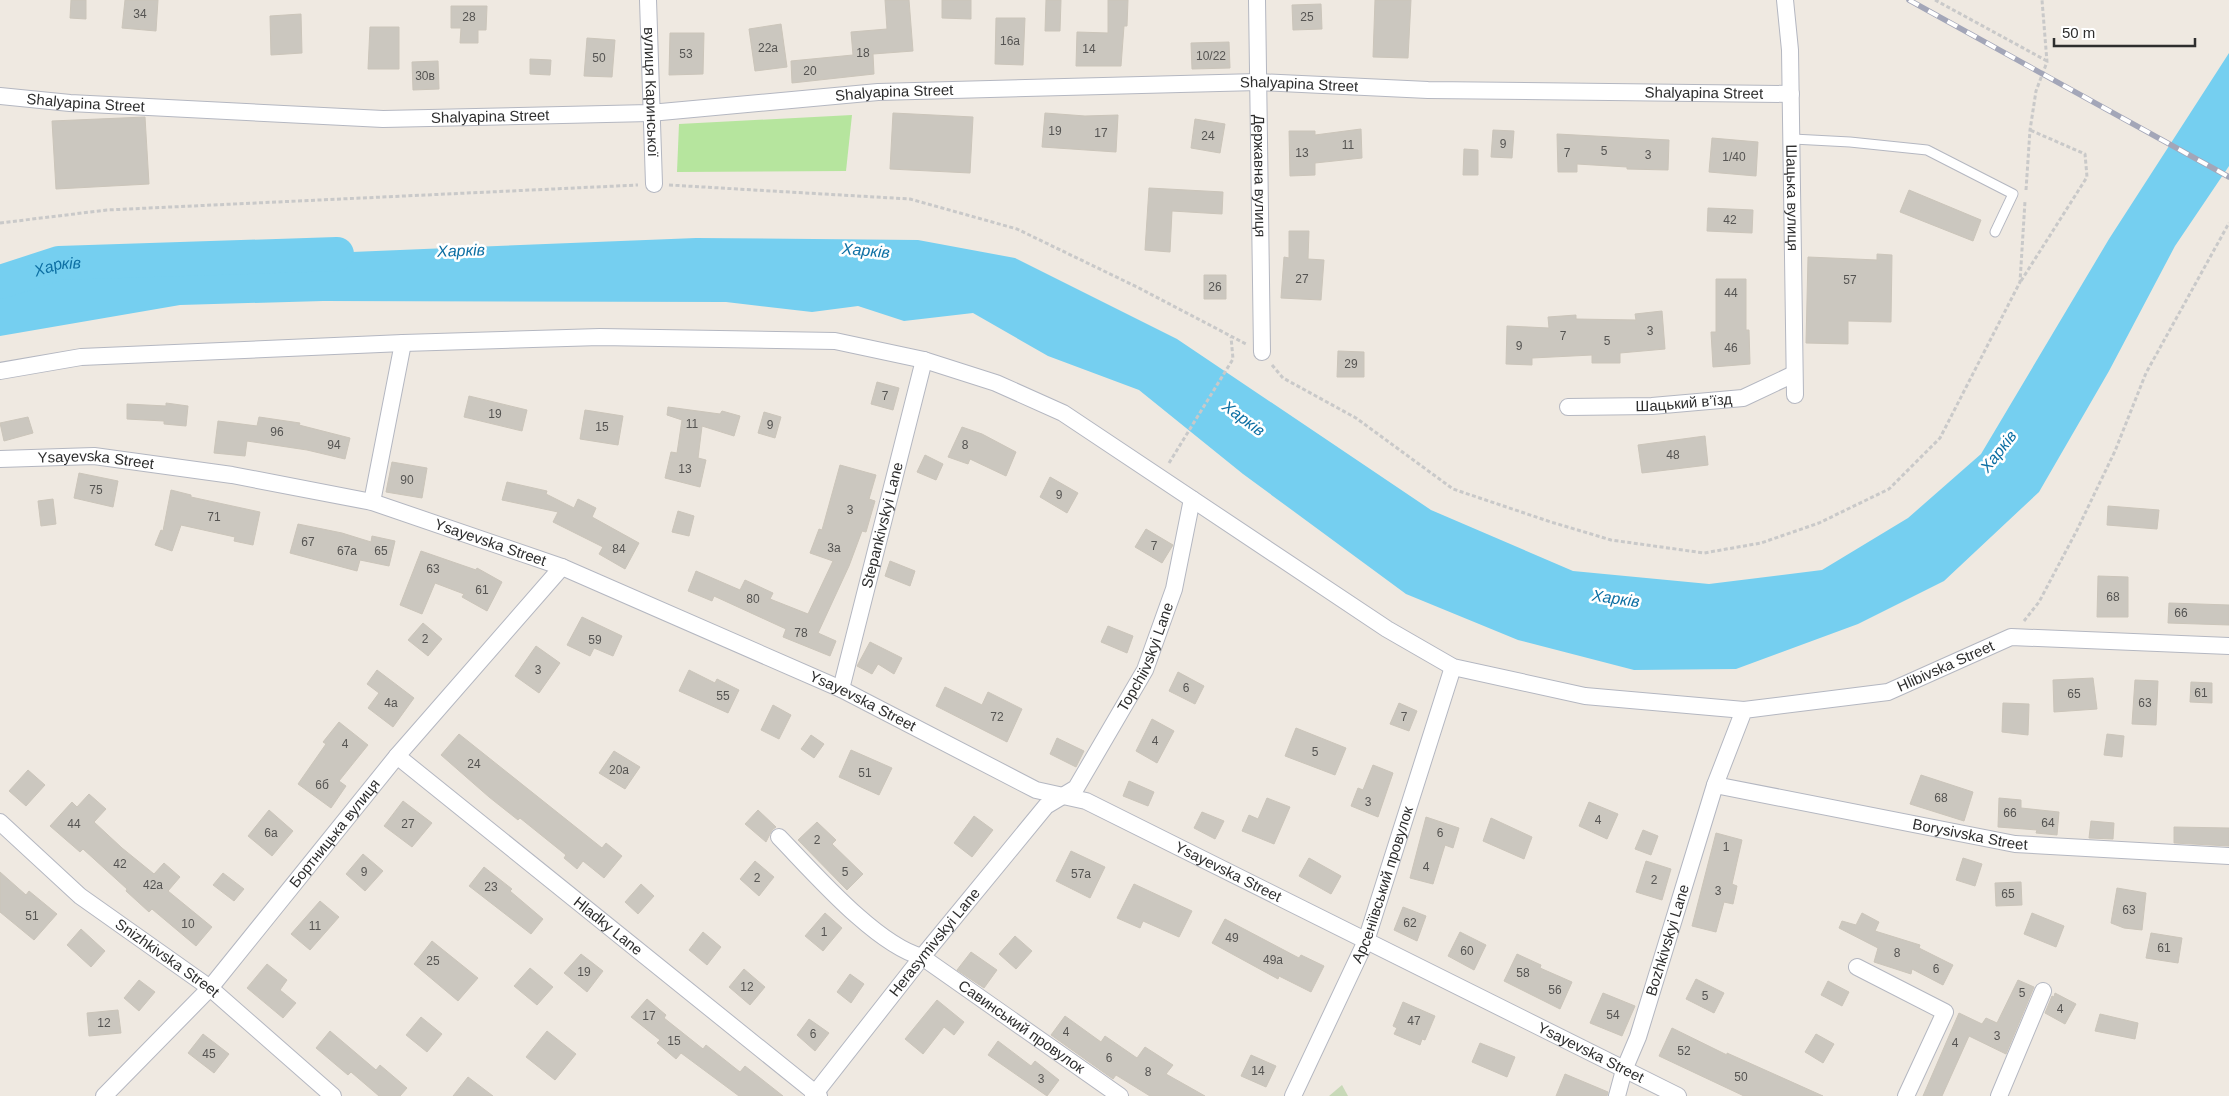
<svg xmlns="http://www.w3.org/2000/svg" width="2229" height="1096" viewBox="0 0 2229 1096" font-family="Arial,sans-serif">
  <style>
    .green { fill: #b6e59e }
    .cemetery { fill: #c8d9b8 }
    .water { fill: #75cff0 }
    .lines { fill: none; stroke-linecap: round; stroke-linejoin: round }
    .river { stroke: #75cff0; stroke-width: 34 }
    .building { fill: #cbc7bf; stroke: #cbc5ba }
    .service-casing { stroke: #b4b7c1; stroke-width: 11 }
    .minor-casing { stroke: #b4b7c1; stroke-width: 18 }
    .path { stroke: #c9c9c9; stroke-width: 3; stroke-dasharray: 4 2.5; stroke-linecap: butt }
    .service { stroke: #fff; stroke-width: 9 }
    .minor { stroke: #fff; stroke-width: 16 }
    .rail-casing { stroke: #a3a6b8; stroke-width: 5.5 }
    .rail { stroke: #fff; stroke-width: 4; stroke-dasharray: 11; stroke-linecap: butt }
    .labels { text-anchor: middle; stroke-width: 5; stroke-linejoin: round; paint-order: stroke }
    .number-label { font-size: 12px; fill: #555452 }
    .street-label { font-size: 15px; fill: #2e2e2e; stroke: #fff }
    .water-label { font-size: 16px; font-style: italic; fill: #0d6fa3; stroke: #fff }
  </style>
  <rect width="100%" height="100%" fill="#efe9e1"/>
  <path class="green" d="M852,115L846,171L677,172L679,124Z"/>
  <path class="cemetery" d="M1342,1085L1348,1096H1329Z"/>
  <path class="water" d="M2229,53V166L2175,246L2109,371L2039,492L1944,581L1858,624L1736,669L1634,670L1518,640L1406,594L1243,474L1139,390L1048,356L973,313L904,321L858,306L812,312L726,302L323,301L180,305L0,336V284L32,273L352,252L472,247L696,238L918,240L1015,258L1177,339L1431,510L1573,571L1709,584L1822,570L1908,518L1981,454L2109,239Z"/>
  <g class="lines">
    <path class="river" id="s1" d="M0,282L59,263L337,254"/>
  </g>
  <path class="building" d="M71,0H86V19L70,18Z
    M125,0H158L156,31L122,28Z
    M885,0H909L913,51L873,54L874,74L792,83L791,61L853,55L851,32L887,29Z
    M942,0H971V19L942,18Z
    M1046,0H1061L1060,31H1045Z
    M1108,0H1128L1127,26H1124L1121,66H1076L1077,32L1108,33Z
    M1375,0H1411L1408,58L1373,57Z
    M1321,4L1322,29L1293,30L1292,5Z
    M451,6H487L486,30H478V43H460L461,28H451Z
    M301,14L302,53L271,55L270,16Z
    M996,18H1025L1023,65L995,64Z
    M781,24L787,67L755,71L749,29Z
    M370,27H399V69H368Z
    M670,33H704L703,74L669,75Z
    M587,38L615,40L612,77L584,76Z
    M1229,42L1230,68L1192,69L1191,43Z
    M530,59L551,60L550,75L530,74Z
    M438,61L439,89L413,90L412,62Z
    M893,113L973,117L970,173L890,169Z
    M1045,113L1085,116L1118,115L1116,152L1042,147Z
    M145,117L149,184L56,189L52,121Z
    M1195,119L1225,124L1220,153L1191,148Z
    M1361,129L1362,158L1315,163V175L1290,176L1289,131H1315V135Z
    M1493,130L1514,131L1512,158L1491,157Z
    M1557,134L1669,140L1668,170L1627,169V167L1577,164V172H1558Z
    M1712,138L1758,142L1756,176L1709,172Z
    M1464,149L1478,150V175H1463Z
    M1149,188L1223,192L1222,214L1172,211L1170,252L1145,250Z
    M1909,190L1981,220L1973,241L1900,212Z
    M1708,208L1753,210L1752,233L1707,231Z
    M1289,231H1309L1308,259L1324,260L1321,300L1281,298L1284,257L1289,258Z
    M1877,254L1892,255L1891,322L1848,321V344L1806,343L1808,257L1877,260Z
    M1204,275H1226V299H1204Z
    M1716,279H1746V330H1749L1750,364L1713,367L1711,332H1716Z
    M1662,311L1665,349L1620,353V363H1592V355L1532,358V365L1506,364L1507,326L1549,328L1548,317L1576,315V319L1636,320L1635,314Z
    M1338,351L1364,352V377H1337Z
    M877,382L899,388L893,410L871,404Z
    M469,396L527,410L522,431L464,417Z
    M166,403L188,406L186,426L164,424V421L127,419V404L166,406Z
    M668,407L720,414L722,411L740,416L734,436L702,426L698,458L706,460L700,487L665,478L671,452L677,453L682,420L667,415Z
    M585,410L623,416L618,445L580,439Z
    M764,412L781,417L775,438L758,433Z
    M28,417L33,433L4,441L0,423Z
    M259,417L300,423L299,425L350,438L345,459L307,450L247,441L245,456L214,453L218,421L257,426Z
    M962,427L982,434L1016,452L1006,476L970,459L968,464L948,457Z
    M1705,436L1708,465L1642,473L1638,445Z
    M925,455L943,464L936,480L917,472Z
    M392,462L427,468L422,498L386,492Z
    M840,465L876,475L869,499L875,501L866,532L862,531L849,566L818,633L836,641L830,656L783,637L786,629L714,596L712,601L688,591L696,571L740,590L745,580L773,593L770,599L808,614L833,561L810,553L819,529L822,530Z
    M79,473L118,481L113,507L74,498Z
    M1050,477L1078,493L1067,513L1040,497Z
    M507,482L547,491L546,494L574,508L578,499L596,508L592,517L639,543L625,569L599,554L603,547L553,522L558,512L502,500Z
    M171,490L191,495V497L260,512L253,545L234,541L235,537L181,525L172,551L155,545L161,530L163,531Z
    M53,499L56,524L41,526L38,501Z
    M2108,506L2159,510L2157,529L2107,525Z
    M678,511L694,516L689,536L672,532Z
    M298,524L342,533L371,542L372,536L395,541L389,566L360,560L357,571L290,553Z
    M1146,529L1173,545L1162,563L1135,547Z
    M421,551L476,570L477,568L502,582L487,611L462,597L464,594L435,583L422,614L400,605Z
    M890,561L915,571L910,586L885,576Z
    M2098,576L2128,577V617H2097Z
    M2169,603L2229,605V625L2168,623Z
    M582,617L622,636L613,656L594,648L590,656L567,645Z
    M423,623L442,639L428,656L408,640Z
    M1108,626L1133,636L1127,653L1101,642Z
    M870,642L902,658L894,674L878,664L872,674L857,666Z
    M536,646L560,663L539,693L515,676Z
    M377,670L414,698L393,727L368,708L379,693L367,684Z
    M689,670L715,683L717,679L739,690L728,713L679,691Z
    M1178,672L1204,686L1195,704L1169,691Z
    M2093,678L2097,709L2054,712L2053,680Z
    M2135,680L2158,681L2156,725L2132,724Z
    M2191,682L2212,683V703L2190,702Z
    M945,687L982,705L988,692L1022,709L1007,742L936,706Z
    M1399,703L1417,711L1409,731L1390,724Z
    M2003,703L2029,704L2028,735L2002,732Z
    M773,705L791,715L779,739L761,730Z
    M1152,719L1174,731L1157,763L1136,751Z
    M339,722L368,745L339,781L346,786L331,808L298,784L326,744L323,742Z
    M1296,728L1346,748L1335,775L1285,756Z
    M459,734L602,848L606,843L622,856L604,878L583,861L577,869L564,858L566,855L520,818L518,820L489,797L441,755Z
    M2107,734L2124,736L2122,757L2104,755Z
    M811,735L824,744L814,758L801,749Z
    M1057,738L1084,751L1076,767L1050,754Z
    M851,750L892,768L879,795L839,777Z
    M614,751L640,767L625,789L599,773Z
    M1373,765L1393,773L1378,817L1351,806L1358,788L1363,790Z
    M28,770L45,785L26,806L9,791Z
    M1921,775L1973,792L1964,821L1910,804Z
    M1129,781L1154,792L1148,806L1123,796Z
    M89,794L106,809L94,822L122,848L154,874L164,863L180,877L168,891L212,927L196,946L152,909L149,912L126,891L127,889L83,849L80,852L50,826L72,802L77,807Z
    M1267,798L1290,807L1274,844L1242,831L1249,815L1258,819Z
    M1999,798L2021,800V808L2059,812L2057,835L2036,833L2037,830L1998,827Z
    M403,801L432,823L412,847L384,826Z
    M1589,802L1618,814L1607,839L1579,826Z
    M269,810L293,831L272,856L248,836Z
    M758,810L776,827L772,830L766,842L745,824Z
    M1202,812L1224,821L1215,839L1194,828Z
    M974,816L993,830L972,857L954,843Z
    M1426,817L1459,828L1453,848L1445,845L1433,884L1410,878Z
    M1491,818L1532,837L1524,859L1483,841Z
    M2091,821L2114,823L2113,839L2089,838Z
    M817,822L836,840L832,844L863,874L847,890L798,840Z
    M2174,827L2229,828V846L2174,843Z
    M1643,830L1658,836L1651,855L1635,849Z
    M1716,833L1742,840L1732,884L1737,886L1733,904L1724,902L1716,932L1692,926Z
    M1071,851L1105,867L1090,898L1056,881Z
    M363,854L383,871L365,891L346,874Z
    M1309,858L1341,876L1331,894L1299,876Z
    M1963,858L1982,864L1975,886L1956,880Z
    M755,861L774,877L759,896L740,879Z
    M1646,861L1671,869L1662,900L1636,892Z
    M484,867L512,889L510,891L543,919L531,934L469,886Z
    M0,872L26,895L29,891L57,914L34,940L0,912Z
    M223,873L244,889L234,901L213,885Z
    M2021,882L2022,905L1996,906L1995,883Z
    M641,884L654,896L638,914L625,902Z
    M1134,884L1192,911L1179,937L1143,921L1140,928L1117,918Z
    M2117,888L2146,893L2142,930L2124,928L2111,923Z
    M320,901L339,917L310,950L291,934Z
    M1403,907L1426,916L1417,941L1394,930Z
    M825,913L842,928L823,951L805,936Z
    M1862,913L1879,922L1875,931L1920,945L1919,948L1953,965L1943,985L1912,969L1911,974L1874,962L1878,948L1839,928L1842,921L1856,925Z
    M2032,913L2064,926L2056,947L2024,934Z
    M1225,919L1299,958L1301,955L1324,966L1311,992L1279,976L1278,979L1212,943Z
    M81,929L105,951L91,967L67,945Z
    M703,932L721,947L707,965L689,950Z
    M1460,932L1486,945L1474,970L1448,956Z
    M2151,933L2182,938L2178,963L2146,958Z
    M1015,936L1032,951L1016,969L999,954Z
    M432,941L478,978L458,1001L414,964Z
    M971,952L997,970L984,988L957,970Z
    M581,954L603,971L587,992L564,973Z
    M1517,954L1541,965L1540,968L1572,982L1560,1009L1504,981Z
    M267,964L287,980L280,990L296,1003L283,1018L247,988Z
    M530,968L553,987L537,1005L514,986Z
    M744,969L765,987L750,1005L729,987Z
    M850,974L864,984L851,1003L837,992Z
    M1696,979L1724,993L1714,1013L1686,999Z
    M139,980L155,992L139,1011L124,998Z
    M2018,980L2034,987L2006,1054L1969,1036L1942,1096H1923L1959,1013L1982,1024L1986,1018L1997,1023Z
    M1828,981L1849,992L1842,1006L1821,995Z
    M1603,993L1635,1006L1622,1036L1590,1023Z
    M2055,993L2076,1004L2065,1024L2045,1013L2052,996L2054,997Z
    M647,999L666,1015L664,1018L703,1049L706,1045L740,1072L745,1066L783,1096H739L681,1053L676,1059L657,1043L660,1040L631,1017Z
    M937,1000L964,1022L954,1035L944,1027L923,1054L905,1039Z
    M1403,1002L1435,1016L1425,1040L1422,1039L1420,1045L1394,1034L1397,1028L1393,1026Z
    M118,1010L121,1033L89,1036L87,1013Z
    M2100,1014L2138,1023L2135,1039L2095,1031Z
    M1065,1016L1101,1042L1105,1036L1137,1058L1145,1047L1173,1065L1166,1074L1205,1096H1150L1116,1075L1113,1079L1051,1035Z
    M421,1017L442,1034L427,1052L406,1035Z
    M809,1019L829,1033L815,1051L797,1035Z
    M1672,1028L1727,1055V1053L1823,1096H1744L1659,1056Z
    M330,1031L376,1070L380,1065L407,1088L400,1096H379L351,1072L348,1075L316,1048Z
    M547,1031L576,1054L555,1080L526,1057Z
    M203,1034L229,1054L214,1073L188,1053Z
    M1816,1034L1834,1044L1823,1063L1805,1052Z
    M998,1041L1031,1066L1035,1061L1059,1080L1047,1096L988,1055Z
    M1480,1043L1515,1057L1507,1077L1472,1062Z
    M1251,1055L1276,1066L1266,1087L1241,1076Z
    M1565,1074L1608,1092L1607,1096H1556Z
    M468,1077L493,1096H453Z"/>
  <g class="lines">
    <defs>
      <path id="service" d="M1793,139L1850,142L1927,150L2013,194L1995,232"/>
      <g id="minor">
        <path id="s2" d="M648,0L654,184"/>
        <path id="s3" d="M1257,0L1262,352"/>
        <path id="s4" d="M1785,0L1790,50L1795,395"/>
        <path id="s5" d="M0,96L70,103L383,119L650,113L878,92L1258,82L1428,90L1791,94"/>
        <path d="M0,371L81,357L403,343L600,337L835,341L924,360L996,383L1063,413L1387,629L1453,667L1585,696L1744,710"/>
        <path id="s6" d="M1568,407L1652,406L1743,398L1794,374"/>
        <path id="s7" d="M0,459L94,456L232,475L372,502L562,567L841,689L1036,790L1086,801L1678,1096"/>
        <path d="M372,502L403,343"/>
        <path id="s8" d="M841,689L924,360"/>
        <path id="s9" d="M397,756L819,1096"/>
        <path id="s10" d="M1715,785L2015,844L2229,856"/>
        <path id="s11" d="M0,822L80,896L210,988L333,1096"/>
        <path id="s12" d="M779,837C813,872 876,945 922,957L1120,1096"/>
        <path d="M1857,967L1945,1012L1906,1096"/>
        <path id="s13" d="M104,1096L210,988L397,756L562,567"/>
        <path id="s14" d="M813,1096L922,957L1046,806L1076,788L1145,670L1174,589L1192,499"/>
        <path id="s15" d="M1293,1096L1366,941L1453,667"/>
        <path id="s16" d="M1617,1096L1624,1070L1638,1037L1715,785L1744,710L1888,692L2011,637L2229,646"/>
        <path d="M1999,1096L2043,991"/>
      </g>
    </defs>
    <use href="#service" class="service-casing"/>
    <use href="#minor" class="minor-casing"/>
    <path class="path" d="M1935,0L2047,61
      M669,185L910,199L1017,229L1137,287L1246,344
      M2026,190L2030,130L2036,91L2047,62L2042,0
      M0,223L107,210L638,185
      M2021,281L2087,177L2085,154L2030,130
      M1272,365L1283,378L1356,418L1453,489L1551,522L1611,540L1704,553L1761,543L1819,523L1889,489L1940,438L2020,282L2025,201
      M1169,463L1233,359L1231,337
      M2024,621L2039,602L2077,530L2115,451L2146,373L2229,223"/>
    <use href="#service" class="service"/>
    <use href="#minor" class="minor"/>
    <defs>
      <path id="rail" d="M1909,0L2229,177"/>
    </defs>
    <use href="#rail" class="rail-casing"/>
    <use href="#rail" class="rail"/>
  </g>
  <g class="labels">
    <g class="number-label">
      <text x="140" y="18">34</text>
      <text x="469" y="21">28</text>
      <text x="1307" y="21">25</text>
      <text x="1010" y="45">16а</text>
      <text x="768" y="52">22а</text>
      <text x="1089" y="53">14</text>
      <text x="863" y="57">18</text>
      <text x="686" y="58">53</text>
      <text x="1211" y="60">10/22</text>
      <text x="599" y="62">50</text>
      <text x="810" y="75">20</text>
      <text x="425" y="80">30в</text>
      <text x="1055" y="135">19</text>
      <text x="1101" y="137">17</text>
      <text x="1208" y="140">24</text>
      <text x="1503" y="148">9</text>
      <text x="1348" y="149">11</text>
      <text x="1604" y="155">5</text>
      <text x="1302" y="157">13</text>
      <text x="1567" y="157">7</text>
      <text x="1648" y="159">3</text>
      <text x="1734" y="161">1/40</text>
      <text x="1730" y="224">42</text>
      <text x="1302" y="283">27</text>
      <text x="1850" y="284">57</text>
      <text x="1215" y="291">26</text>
      <text x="1731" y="297">44</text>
      <text x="1650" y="335">3</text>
      <text x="1563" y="340">7</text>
      <text x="1607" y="345">5</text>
      <text x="1519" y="350">9</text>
      <text x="1731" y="352">46</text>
      <text x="1351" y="368">29</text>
      <text x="885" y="400">7</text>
      <text x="495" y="418">19</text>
      <text x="692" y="428">11</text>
      <text x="770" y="429">9</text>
      <text x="602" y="431">15</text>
      <text x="277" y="436">96</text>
      <text x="334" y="449">94</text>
      <text x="965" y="449">8</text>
      <text x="1673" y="459">48</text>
      <text x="685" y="473">13</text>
      <text x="407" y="484">90</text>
      <text x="96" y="494">75</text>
      <text x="1059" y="499">9</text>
      <text x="850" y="514">3</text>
      <text x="214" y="521">71</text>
      <text x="308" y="546">67</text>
      <text x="1154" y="550">7</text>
      <text x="834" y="552">3а</text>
      <text x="619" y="553">84</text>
      <text x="347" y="555">67а</text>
      <text x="381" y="555">65</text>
      <text x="433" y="573">63</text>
      <text x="482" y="594">61</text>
      <text x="2113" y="601">68</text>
      <text x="753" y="603">80</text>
      <text x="2181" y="617">66</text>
      <text x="801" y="637">78</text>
      <text x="425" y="643">2</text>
      <text x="595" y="644">59</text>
      <text x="538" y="674">3</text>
      <text x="1186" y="692">6</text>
      <text x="2201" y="697">61</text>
      <text x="2074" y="698">65</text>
      <text x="723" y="700">55</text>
      <text x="391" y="707">4а</text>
      <text x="2145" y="707">63</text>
      <text x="997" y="721">72</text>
      <text x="1404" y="721">7</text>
      <text x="1155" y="745">4</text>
      <text x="345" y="748">4</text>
      <text x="1315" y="756">5</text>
      <text x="474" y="768">24</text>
      <text x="619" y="774">20а</text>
      <text x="865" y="777">51</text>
      <text x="322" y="789">6б</text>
      <text x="1941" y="802">68</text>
      <text x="1368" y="806">3</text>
      <text x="2010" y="817">66</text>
      <text x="1598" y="824">4</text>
      <text x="2048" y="827">64</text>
      <text x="74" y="828">44</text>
      <text x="408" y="828">27</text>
      <text x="271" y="837">6а</text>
      <text x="1440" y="837">6</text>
      <text x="817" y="844">2</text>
      <text x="1726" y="851">1</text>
      <text x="120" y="868">42</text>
      <text x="1426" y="871">4</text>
      <text x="364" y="876">9</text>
      <text x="845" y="876">5</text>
      <text x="1081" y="878">57а</text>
      <text x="757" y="882">2</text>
      <text x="1654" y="884">2</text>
      <text x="153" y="889">42а</text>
      <text x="491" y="891">23</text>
      <text x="1718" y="895">3</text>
      <text x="2008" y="898">65</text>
      <text x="2129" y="914">63</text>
      <text x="32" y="920">51</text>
      <text x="1410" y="927">62</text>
      <text x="188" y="928">10</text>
      <text x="315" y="930">11</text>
      <text x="824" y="936">1</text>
      <text x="1232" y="942">49</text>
      <text x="2164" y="952">61</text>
      <text x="1467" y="955">60</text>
      <text x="1897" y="957">8</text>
      <text x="1273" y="964">49а</text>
      <text x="433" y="965">25</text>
      <text x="1936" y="973">6</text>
      <text x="584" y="976">19</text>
      <text x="1523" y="977">58</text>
      <text x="747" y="991">12</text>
      <text x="1555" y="994">56</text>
      <text x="2022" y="997">5</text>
      <text x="1705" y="1000">5</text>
      <text x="2060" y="1013">4</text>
      <text x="1613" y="1019">54</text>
      <text x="649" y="1020">17</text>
      <text x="1414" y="1025">47</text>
      <text x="104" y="1027">12</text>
      <text x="1066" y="1036">4</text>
      <text x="813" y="1038">6</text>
      <text x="1997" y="1040">3</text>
      <text x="674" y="1045">15</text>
      <text x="1955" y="1047">4</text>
      <text x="1684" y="1055">52</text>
      <text x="209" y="1058">45</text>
      <text x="1109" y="1062">6</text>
      <text x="1258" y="1075">14</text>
      <text x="1148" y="1076">8</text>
      <text x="1741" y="1081">50</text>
      <text x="1041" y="1083">3</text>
    </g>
    <g class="street-label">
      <text dy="5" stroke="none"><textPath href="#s5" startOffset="1301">Shalyapina Street</textPath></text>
      <text dy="5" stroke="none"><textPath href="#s2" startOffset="92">вулиця Каринської</textPath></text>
      <text dy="5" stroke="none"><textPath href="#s5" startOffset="896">Shalyapina Street</textPath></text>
      <text dy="5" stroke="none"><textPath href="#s5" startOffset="1706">Shalyapina Street</textPath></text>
      <text dy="5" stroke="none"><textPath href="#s5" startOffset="86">Shalyapina Street</textPath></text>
      <text dy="5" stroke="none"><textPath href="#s5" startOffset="491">Shalyapina Street</textPath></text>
      <text dy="5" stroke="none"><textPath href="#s3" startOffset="176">Державна вулиця</textPath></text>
      <text dy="5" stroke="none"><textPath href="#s4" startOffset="198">Шацька вулиця</textPath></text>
      <text dy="5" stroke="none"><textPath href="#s6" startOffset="116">Шацький в’їзд</textPath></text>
      <text dy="5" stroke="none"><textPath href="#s7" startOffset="96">Ysayevska Street</textPath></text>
      <text dy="5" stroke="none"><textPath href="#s8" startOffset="169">Stepankivskyi Lane</textPath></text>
      <text dy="5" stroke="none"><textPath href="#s7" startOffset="501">Ysayevska Street</textPath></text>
      <text dy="5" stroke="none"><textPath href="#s14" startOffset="556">Topchiivskyi Lane</textPath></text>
      <text dy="5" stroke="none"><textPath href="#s16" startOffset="615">Hlibivska Street</textPath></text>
      <text dy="5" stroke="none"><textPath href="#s7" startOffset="906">Ysayevska Street</textPath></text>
      <text dy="5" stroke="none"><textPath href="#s13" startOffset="350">Бортницька вулиця</textPath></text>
      <text dy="5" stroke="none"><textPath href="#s10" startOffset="260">Borysivska Street</textPath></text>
      <text dy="5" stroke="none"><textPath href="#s7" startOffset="1311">Ysayevska Street</textPath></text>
      <text dy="5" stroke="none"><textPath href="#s15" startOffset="230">Арсеніївський провулок</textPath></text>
      <text dy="5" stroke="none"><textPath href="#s9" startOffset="271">Hladky Lane</textPath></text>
      <text dy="5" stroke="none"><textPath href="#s16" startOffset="164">Bozhkivskyi Lane</textPath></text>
      <text dy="5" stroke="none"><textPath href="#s14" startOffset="196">Herasymivskyi Lane</textPath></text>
      <text dy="5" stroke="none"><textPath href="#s11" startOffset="216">Snizhkivska Street</textPath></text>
      <text dy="5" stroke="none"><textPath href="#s12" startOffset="310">Савинський провулок</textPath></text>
      <text dy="5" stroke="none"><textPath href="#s7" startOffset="1716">Ysayevska Street</textPath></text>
    </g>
    <g class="water-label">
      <text transform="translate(461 250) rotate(-2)" y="6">Харків</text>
      <text transform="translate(866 250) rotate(5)" y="6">Харків</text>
      <text dy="6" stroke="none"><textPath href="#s1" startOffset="60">Харків</textPath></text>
      <text transform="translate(1244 418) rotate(36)" y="6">Харків</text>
      <text transform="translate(1998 451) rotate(-52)" y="6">Харків</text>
      <text transform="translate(1616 598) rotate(8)" y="6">Харків</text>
    </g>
  </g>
  <path d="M2054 38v8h141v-8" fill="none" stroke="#2e2e2e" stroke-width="2.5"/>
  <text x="2062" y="38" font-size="15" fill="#2e2e2e" stroke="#ffffff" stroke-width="4" paint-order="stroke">50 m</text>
</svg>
